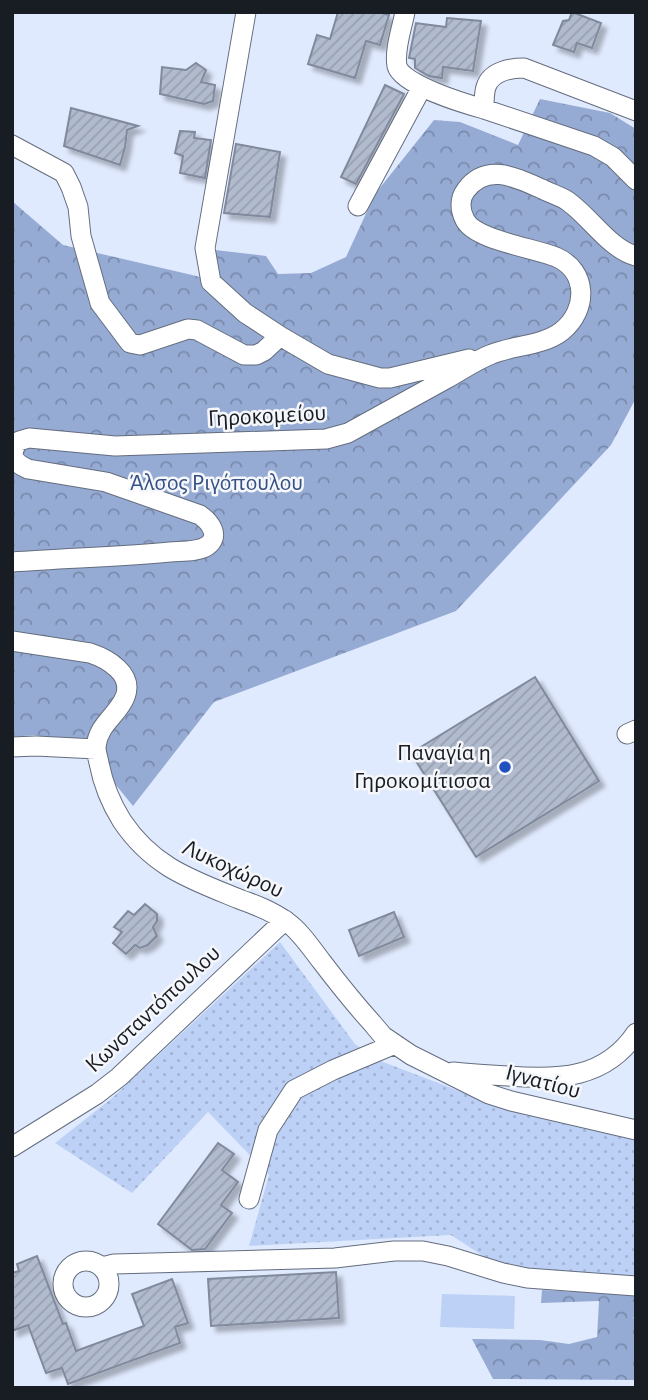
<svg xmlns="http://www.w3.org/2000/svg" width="648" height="1400" font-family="'Alegreya Sans',sans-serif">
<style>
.green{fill:#bdd1f6}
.forest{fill:url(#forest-crowns)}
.park{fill:url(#park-dots)}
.building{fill:url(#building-hatch);stroke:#818a9c;stroke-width:2;filter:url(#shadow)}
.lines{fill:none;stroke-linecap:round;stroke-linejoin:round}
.minor-casing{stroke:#646d7e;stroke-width:21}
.minor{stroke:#fff;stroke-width:19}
.poi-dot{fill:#2051bf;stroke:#f5f7fb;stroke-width:2.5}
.labels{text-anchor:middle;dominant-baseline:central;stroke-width:5;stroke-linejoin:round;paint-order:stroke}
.street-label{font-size:24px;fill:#181c23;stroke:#f5f7fb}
.park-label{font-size:24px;fill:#355084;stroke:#f5f7fb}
.poi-label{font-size:24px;fill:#181c23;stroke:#f5f7fb;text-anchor:end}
</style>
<defs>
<pattern id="forest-crowns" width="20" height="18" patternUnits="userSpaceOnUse" patternTransform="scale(1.75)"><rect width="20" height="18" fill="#96abd4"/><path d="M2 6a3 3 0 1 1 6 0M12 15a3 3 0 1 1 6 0" fill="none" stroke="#798aac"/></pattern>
<pattern id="park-dots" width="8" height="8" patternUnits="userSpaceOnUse" patternTransform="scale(1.75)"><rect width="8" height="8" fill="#bdd1f6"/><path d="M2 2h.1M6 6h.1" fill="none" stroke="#a2b3d3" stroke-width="1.8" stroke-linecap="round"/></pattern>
<pattern id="building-hatch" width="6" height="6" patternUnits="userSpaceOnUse" patternTransform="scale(1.75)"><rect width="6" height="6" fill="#b1bbce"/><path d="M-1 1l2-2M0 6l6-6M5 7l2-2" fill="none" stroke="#98a0b1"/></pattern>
<filter id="shadow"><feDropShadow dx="5.5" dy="5.5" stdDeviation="2" flood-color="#0004"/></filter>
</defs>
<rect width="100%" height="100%" fill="#e0eafe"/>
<path class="green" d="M442,1294L515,1296L514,1329L440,1327Z"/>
<path class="forest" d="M540,99L610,113L636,129V398L611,445L456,611L214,702L133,806L94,758L59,739L34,735L12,737V201L63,245L205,278L215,250L266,256L278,274L311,273L346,257L375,194L434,120L460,122L518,145Z
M542,1290L636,1295V1316L633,1318L636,1320V1380L493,1379L472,1339L540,1340L569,1344L597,1337L599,1301L541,1303Z"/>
<path class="park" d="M280,942L355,1044L378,1060L480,1099L525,1115L597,1131L636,1136V1276L524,1270L489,1260L451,1235L249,1246L269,1175L208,1112L132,1193L55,1143L111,1099Z"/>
<path class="building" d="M338,12H379L389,15L380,45L366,41L355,78L308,64L317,35L330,39Z
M572,12L601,23L592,48L577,43L574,52L553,45L563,21L569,20Z
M447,18L481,21L473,71L443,67L442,78L429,76L415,68V59L409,58L416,23L446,27Z
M196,63L206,70L201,82L215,85L213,101L204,104L160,94L162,67L186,70Z
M385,85L404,94L356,184L341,177Z
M71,108L138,126L127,130L125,147L120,165L64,146Z
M180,131L195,132L194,138L211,140L205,178L180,173L183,156L175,153Z
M236,144L280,152L270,217L224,213Z
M535,677L599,781L476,857L411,753Z
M145,904L157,914V921L153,927L157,936L148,945L140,948L135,945L126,954L113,943L122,932L114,927L128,911L134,915Z
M394,912L404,937L359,956L349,930Z
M218,1143L234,1154L222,1170L238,1182L221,1205L232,1213L205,1249L192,1250L158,1224Z
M37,1256L63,1324L66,1323L76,1351L144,1326L132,1294L172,1279L188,1323L175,1327L180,1343L68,1384L62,1368L46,1373L28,1325L12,1331V1273L19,1271L17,1264Z
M336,1272L339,1318L211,1326L208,1279Z"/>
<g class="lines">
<defs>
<path id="minor" d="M246,12L205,248L211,282L245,313L280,336L328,364L380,378H390L469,359
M405,12C402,28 394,50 397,66C402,85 466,104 484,109
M636,111L524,68C511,68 491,71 486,87C484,93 484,102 484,109L594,146L613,157L636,180
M12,145L64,173L71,187L78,207L81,236L100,303L130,343L140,345L188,329L197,330L244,355H256L264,351L280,336
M358,206L422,87
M12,562C65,558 117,557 170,552C181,551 198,552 207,546C221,536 210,522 200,515L106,482L28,469C14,463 8,455 19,441L29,438L115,446L326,439L348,433C381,415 413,397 446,379C461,371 476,360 492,354C514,345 543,346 562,331C588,310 588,271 556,257C534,248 475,240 465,220C460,210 459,199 466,190C487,162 517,178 542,189C550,193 559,196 566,200C589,215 609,249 636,256
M12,641L90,653C108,659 134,674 125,697C118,715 98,724 96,747C96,752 98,758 99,763C103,784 110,802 122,821C153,867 190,879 239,899C256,905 272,911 287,922C301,932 311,948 322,962C338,983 354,1003 372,1023L383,1036L411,1055L489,1094L511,1101L636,1130
M627,734L636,730
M12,747L36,746L96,749
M453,1072C471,1074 489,1075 508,1076C558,1080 605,1079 636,1033
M12,1147L97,1094L119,1077L285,920
M249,1199L268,1130L294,1090L333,1070L395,1044
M63 1284a23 23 0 1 1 46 0a23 23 0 1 1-46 0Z
M102,1267L114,1264L335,1258L394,1251H423L448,1256L503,1273L527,1278L636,1286"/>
</defs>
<use href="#minor" class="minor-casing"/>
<use href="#minor" class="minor"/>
</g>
<circle class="poi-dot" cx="505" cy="767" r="7"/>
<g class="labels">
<g class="street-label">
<text transform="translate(267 416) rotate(-3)">Γηροκομείου</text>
<text transform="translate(233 869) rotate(25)">Λυκοχώρου</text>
<text transform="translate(153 1009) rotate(-43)">Κωνσταντόπουλου</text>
<text transform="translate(543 1082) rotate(15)">Ιγνατίου</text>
</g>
<g class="park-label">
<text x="216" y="483">Άλσος Ριγόπουλου</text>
</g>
<g class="poi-label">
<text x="491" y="753">Παναγία η<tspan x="491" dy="28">Γηροκομίτισσα</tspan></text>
</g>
</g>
<rect width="648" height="1400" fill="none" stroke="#181c23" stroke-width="28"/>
</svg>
